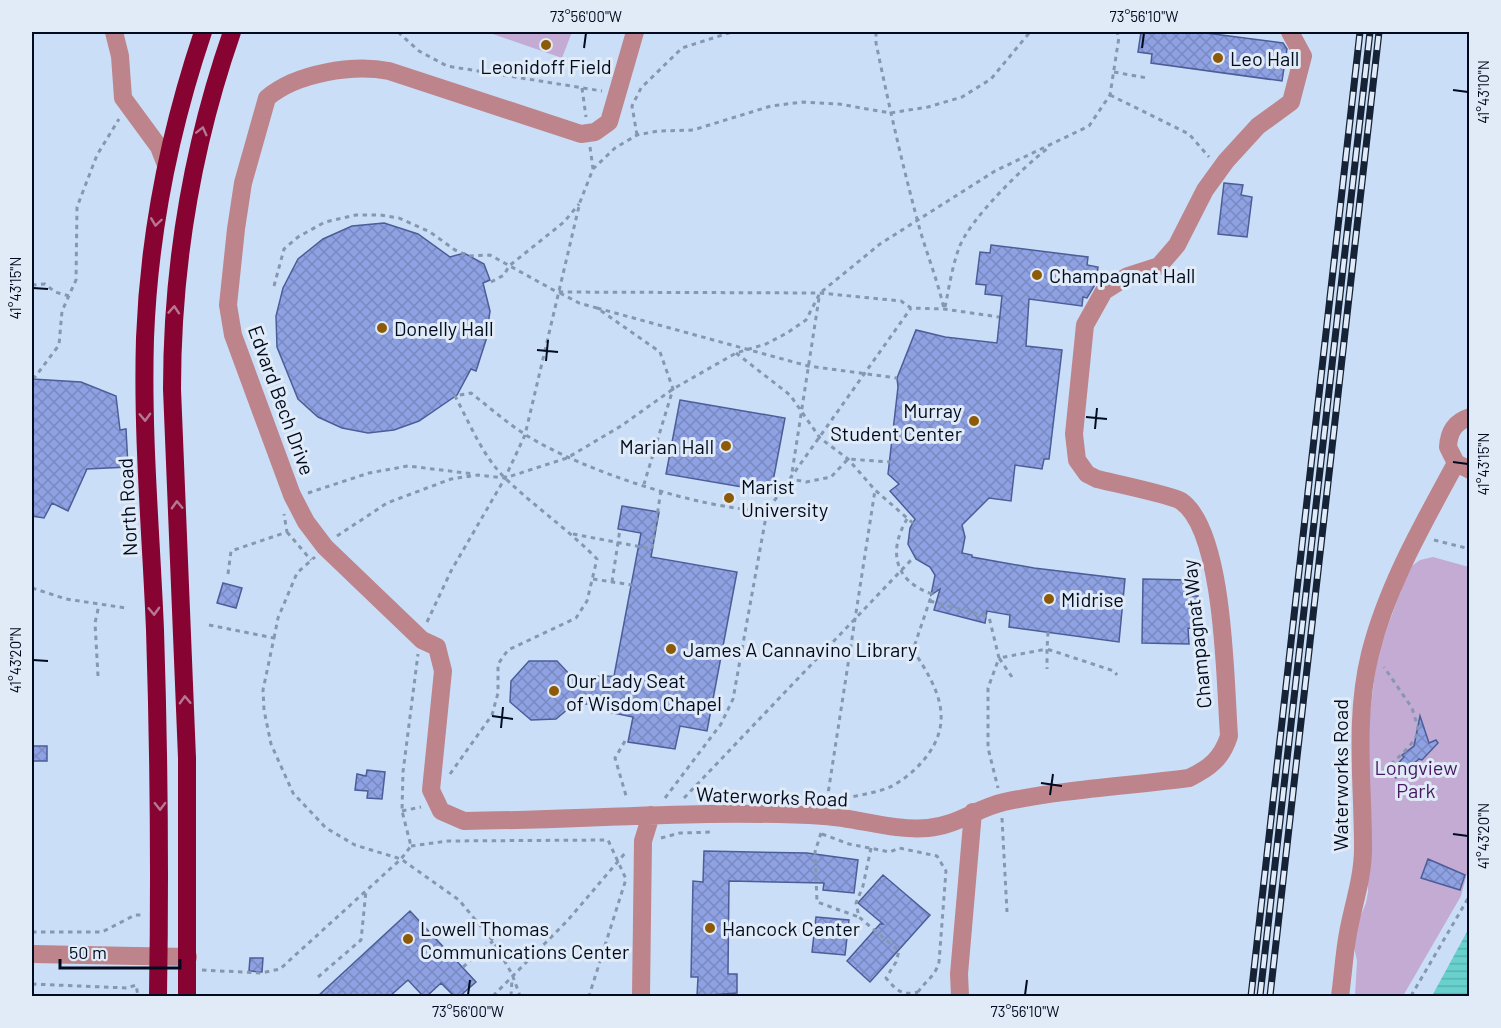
<svg xmlns="http://www.w3.org/2000/svg" width="1501" height="1028" font-family="Barlow,sans-serif">
<style>
.park{fill:#c3abd4}
.water{fill:url(#water-rules)}
.building{fill:url(#building-cross-hatch);stroke:#4c5d99;stroke-width:1.5}
.lines{fill:none;stroke-linecap:round;stroke-linejoin:round}
.path{stroke:#8698af;stroke-width:3;stroke-dasharray:4.5 4.5;stroke-linecap:butt}
.minor{stroke:#bd848b;stroke-width:18}
.highway{stroke:#870432;stroke-width:18}
.rail-casing{stroke:#162236;stroke-width:7}
.rail{stroke:#e0ebf7;stroke-width:4.5;stroke-dasharray:14;stroke-linecap:butt}
.oneway{stroke:#b47894}
.ticks{fill:none;stroke:#000b1f;stroke-width:2}
.poi-dot{fill:#8d5a07;stroke:#e0ebf7;stroke-width:2}
.labels{text-anchor:middle;dominant-baseline:central;stroke-width:6;stroke-linejoin:round;paint-order:stroke}
.poi-label{font-size:20px;fill:#000b1f;stroke:#e0ebf7;text-anchor:start}
.street-label{font-size:20px;fill:#000b1f;stroke:#e0ebf7}
.park-label{font-size:20px;fill:#471761;stroke:#e0ebf7}
.neatline{fill:none;stroke:#000b1f;stroke-width:2}
.ticks-label{font-size:15px;text-anchor:middle;fill:#000b1f}
</style>
<defs>
<pattern id="water-rules" width="6" height="5" patternUnits="userSpaceOnUse" patternTransform="scale(1.5)"><rect width="6" height="5" fill="#69d1cc"/><path d="M0 2.5h6" fill="none" stroke="#59b2af"/></pattern>
<pattern id="building-cross-hatch" width="8" height="8" patternUnits="userSpaceOnUse" patternTransform="scale(1.5)"><rect width="8" height="8" fill="#8ea1e2"/><path d="M0 0l8 8M0 8l8-8" fill="none" stroke="#7989c1"/></pattern>
</defs>
<rect width="100%" height="100%" fill="#cadff7"/>
<path class="park" d="M487,32H572L562,58Z
M1433,557L1469,567V866L1461,896L1403,996H1355L1357,961L1352,937L1366,903L1368,892L1363,772L1377,656L1409,568L1420,560Z"/>
<path class="water" d="M1469,928V996H1432Z"/>
<path class="building" d="M1141,32H1198L1283,43L1287,49L1282,81L1151,63L1152,54L1138,52Z
M1224,183L1243,185L1241,195L1252,197L1247,237L1218,234Z
M384,223L418,234L450,257L464,253L484,264L490,280L483,283L490,311L486,340L476,371L471,369L457,395L419,421L394,430L368,433L342,428L318,417L298,399L277,347L276,316L283,288L298,259L323,239L352,226Z
M991,245L1088,257L1087,265L1098,267L1096,283L1087,298L1083,297L1082,306L1029,299L1026,346L1062,350L1049,459H1044L1042,469L1015,465L1011,501L989,498L962,525L965,537L962,553L972,555V557L1034,568L1125,579L1119,642L1009,627L1010,615L987,611L985,623L934,610L940,589L931,595L935,575L930,567L916,559L908,544L910,528L915,519L890,491L899,484L888,474L898,387L897,378L916,330L945,337L997,343L1002,296L985,294L986,285L976,284L980,252L990,253Z
M32,379L81,382L116,396L120,430L126,429L128,467L87,469L68,511L52,503L44,518L32,516Z
M680,400L785,418L771,492L666,474Z
M622,506L659,512L651,557L737,572L707,731L680,726L675,749L628,742L633,717L608,712L609,704H574L556,719L531,720L510,702L511,681L529,661H557L572,677L614,676L641,533L618,529Z
M1143,579L1188,580L1189,596H1198L1197,629L1188,628L1189,644L1142,643Z
M223,583L242,588L236,608L217,603Z
M1420,716L1429,743L1436,740L1438,743L1422,760L1419,759L1396,778L1390,772L1404,757L1402,755L1414,746Z
M32,746H47V761H32Z
M367,770L385,772L382,799L367,798L368,791L355,790L357,774L366,776Z
M704,851L807,853L858,860L854,893L823,890L824,883L729,881L728,974H737V993L697,996L698,977H691L693,881L703,882Z
M1428,859L1465,875L1460,890L1421,878Z
M883,875L930,915L870,982L847,961L880,924H883L858,903Z
M410,911L476,982L460,996H454L441,983L427,996H423L408,980L390,996H318Z
M816,917L849,920L845,955L812,952Z
M250,958H263L262,972L249,971Z"/>
<g class="lines">
<path class="path" d="M398,32L419,51L447,66L602,91
M876,32V43C889,106 903,168 920,230C928,257 938,282 944,309
M1114,72L1147,78
M582,88L586,117
M1110,95L1189,134L1209,157
M637,135L632,106L641,88L682,48L732,32
M590,147L593,169
M491,282L504,275L509,266L564,222L579,204
M32,285L45,284L55,292L69,296
M274,286L284,249L298,237L325,222L356,215H380L399,218L430,232L455,250L469,256L490,255L557,292L820,293L901,301L911,308L944,309L999,317
M560,293L579,303L597,308L660,352L673,389L644,484
M819,298L791,479L806,482L831,477L848,459L890,462
M945,307C949,288 952,267 959,248C969,220 1023,167 1047,149
M597,308L808,366L897,378
M736,353L790,395L820,438L848,459L875,490L914,524
M32,376L35,377L59,345L62,311L76,280L77,207L97,155L119,119
M308,493L369,473L408,466L474,474
M287,532L311,560
M573,534L652,549L661,490
M337,536L387,503L451,479L478,475L505,478L567,458L621,426L673,389L736,353L766,344L787,333L806,320L820,293L880,244L995,171L1089,126L1110,95L1119,37L1117,32
M1434,540L1470,549
M228,574L231,551L287,532L284,514
M593,579L632,585
M612,582L620,529
M32,588L66,599L126,608
M930,601L989,617L999,658L988,688V748L998,788
M427,622L451,571L505,478L525,435L580,202L593,169L615,148L637,135L658,131L693,130L771,106L803,102L839,104L890,113L928,107L962,97L991,79L1030,32
M209,625L274,638L263,690L264,710L271,744L293,793L326,828L355,845L401,859L459,900L493,941L512,974L520,996
M1048,632L1047,649L1114,671L1117,675
M274,638L278,618L297,573L315,557
M98,676L95,623L99,605
M1012,677L999,658L1047,649V669
M625,741L615,758L627,799
M450,774L492,715L498,693V664L508,650L576,618L587,601L597,559C569,530 535,507 506,479C483,457 470,424 455,396L471,393C489,407 507,423 526,435C583,471 700,509 767,511
M1378,777C1393,760 1409,752 1419,731L1412,708L1384,667
M665,798L721,724L733,699L767,511L911,308
M684,798L914,557
M827,800L875,490
M836,800C853,796 873,794 890,787C901,782 914,771 922,762C957,722 938,688 913,650L932,594C894,581 888,551 907,519
M402,811L421,807
M1002,818L1007,912
M821,833L815,852L817,902L859,917
M822,834L849,844L890,852L899,848L937,856L946,871L939,962C935,977 926,980 918,992L919,996
M661,838L680,833L714,832
M411,846L448,841L608,840L626,879L589,996
M871,848L863,886L856,903L859,917L899,951L896,962L886,978C896,990 902,996 918,992
M32,932H102L135,915H144
M463,967L493,941
M202,970L261,973L280,969L401,859L411,846L402,811L403,772L418,654
M318,977L361,940L366,891
M32,984L127,988L136,985L138,996
M493,996L568,920L626,852
M511,996L512,979
M1411,996L1470,895"/>
<path class="minor" d="M114,32L120,56L123,98L159,147L166,165
M635,32L609,122L595,132L581,134L389,71C353,64 296,73 267,98L243,183L236,229L228,305L233,335L292,495L306,522L325,547L422,640L437,647L443,671L431,790L441,811L464,821C583,820 705,809 824,816C858,818 893,831 928,828C956,826 977,808 1004,802C1065,789 1128,786 1189,778C1210,768 1222,758 1229,736C1225,684 1225,531 1181,501C1171,495 1113,483 1097,479L1087,474L1077,460L1074,434L1085,325L1104,291L1128,276L1159,266L1177,245L1205,190L1226,161L1258,126L1291,102L1303,56L1290,32
M1470,417C1455,422 1449,431 1448,447L1456,463L1470,470
M32,954L188,957
M641,996L643,841L651,815
M960,996L959,974L973,812
M1340,996C1343,976 1344,954 1348,933C1353,905 1363,878 1363,848C1363,782 1354,719 1370,654C1387,586 1423,524 1456,463"/>
<path class="highway" d="M158,996C160,874 159,753 155,630C151,533 142,435 145,338C149,233 170,130 203,32
M187,996V758L172,389C172,267 192,147 232,32"/>
<defs>
<path id="rail" d="M1251,996L1360,32
M1260,996L1370,32
M1270,996L1379,32"/>
</defs>
<use href="#rail" class="rail-casing"/>
<use href="#rail" class="rail"/>
</g>
<defs><path id="oneway-chevron" d="M-2-3.5L2.5 0L-2 3.5" fill="none" stroke-width="1.6" stroke-linecap="round" stroke-linejoin="round" transform="scale(1.5)"/></defs>
<g class="oneway">
<use href="#oneway-chevron" transform="translate(202 131) rotate(-76)"/>
<use href="#oneway-chevron" transform="translate(156 222) rotate(98)"/>
<use href="#oneway-chevron" transform="translate(174 310) rotate(-86)"/>
<use href="#oneway-chevron" transform="translate(145 417) rotate(88)"/>
<use href="#oneway-chevron" transform="translate(177 505) rotate(-92)"/>
<use href="#oneway-chevron" transform="translate(154 611) rotate(88)"/>
<use href="#oneway-chevron" transform="translate(185 700) rotate(-92)"/>
<use href="#oneway-chevron" transform="translate(160 806) rotate(89)"/>
</g>
<path class="ticks" d="M584,48L586,33M1142,48L1144,33M1453,90L1468,92M33,288L48,289M537,350L558,352M546,361L548,340M1086,417L1107,419M1095,429L1097,408M1453,462L1468,464M33,660L48,661M492,716L513,719M501,728L503,707M1041,783L1062,786M1050,795L1053,774M1453,834L1468,836M468,995L470,980M1025,995L1027,980"/>
<g class="poi-dot">
<circle cx="546" cy="45" r="6"/>
<circle cx="1218" cy="58" r="6"/>
<circle cx="1037" cy="275" r="6"/>
<circle cx="382" cy="328" r="6"/>
<circle cx="974" cy="421" r="6"/>
<circle cx="726" cy="446" r="6"/>
<circle cx="729" cy="498" r="6"/>
<circle cx="1049" cy="599" r="6"/>
<circle cx="671" cy="649" r="6"/>
<circle cx="554" cy="691" r="6"/>
<circle cx="710" cy="928" r="6"/>
<circle cx="408" cy="939" r="6"/>
</g>
<g class="labels">
<g class="poi-label">
<text x="1230" y="58">Leo Hall</text>
<text x="546" y="66" text-anchor="middle">Leonidoff Field</text>
<text x="1049" y="275">Champagnat Hall</text>
<text x="394" y="328">Donelly Hall</text>
<text x="962" y="410" text-anchor="end">Murray<tspan x="962" dy="23">Student Center</tspan></text>
<text x="714" y="446" text-anchor="end">Marian Hall</text>
<text x="741" y="486">Marist<tspan x="741" dy="23">University</tspan></text>
<text x="1061" y="599">Midrise</text>
<text x="683" y="649">James A Cannavino Library</text>
<text x="566" y="680">Our Lady Seat<tspan x="566" dy="23">of Wisdom Chapel</tspan></text>
<text x="420" y="928">Lowell Thomas<tspan x="420" dy="23">Communications Center</tspan></text>
<text x="722" y="928">Hancock Center</text>
</g>
<g class="street-label">
<text transform="translate(282 400) rotate(70)">Edvard Bech Drive</text>
<text transform="translate(127 507) rotate(-93)">North Road</text>
<text transform="translate(1196 634) rotate(-96)">Champagnat Way</text>
<text transform="translate(1340 775) rotate(-90)">Waterworks Road</text>
<text transform="translate(772 796) rotate(2)">Waterworks Road</text>
</g>
<g class="park-label">
<text x="1416" y="767">Longview<tspan x="1416" dy="23">Park</tspan></text>
</g>
</g>
<rect width="1501" height="1028" fill="none" stroke="#e0ebf7" stroke-width="66"/>
<path d="M60 959v9h120v-9" fill="none" stroke="#000b1f" stroke-width="3"/>
<text x="69" y="959" font-size="18" fill="#000b1f" stroke="#e0ebf7" stroke-width="4.5" paint-order="stroke">50 m</text>
<rect x="33" y="33" width="1435" height="962" class="neatline"/>
<g class="ticks-label">
<text x="586" y="22">73°56'00"W</text>
<text x="1144" y="22">73°56'10"W</text>
<text transform="translate(1484 92) rotate(-90)" y="5">41°43'10"N</text>
<text transform="translate(16 288) rotate(-90)" y="5">41°43'15"N</text>
<text transform="translate(1484 464) rotate(-90)" y="5">41°43'15"N</text>
<text transform="translate(16 660) rotate(-90)" y="5">41°43'20"N</text>
<text transform="translate(1484 836) rotate(-90)" y="5">41°43'20"N</text>
<text x="468" y="1017">73°56'00"W</text>
<text x="1025" y="1017">73°56'10"W</text>
</g>
</svg>
